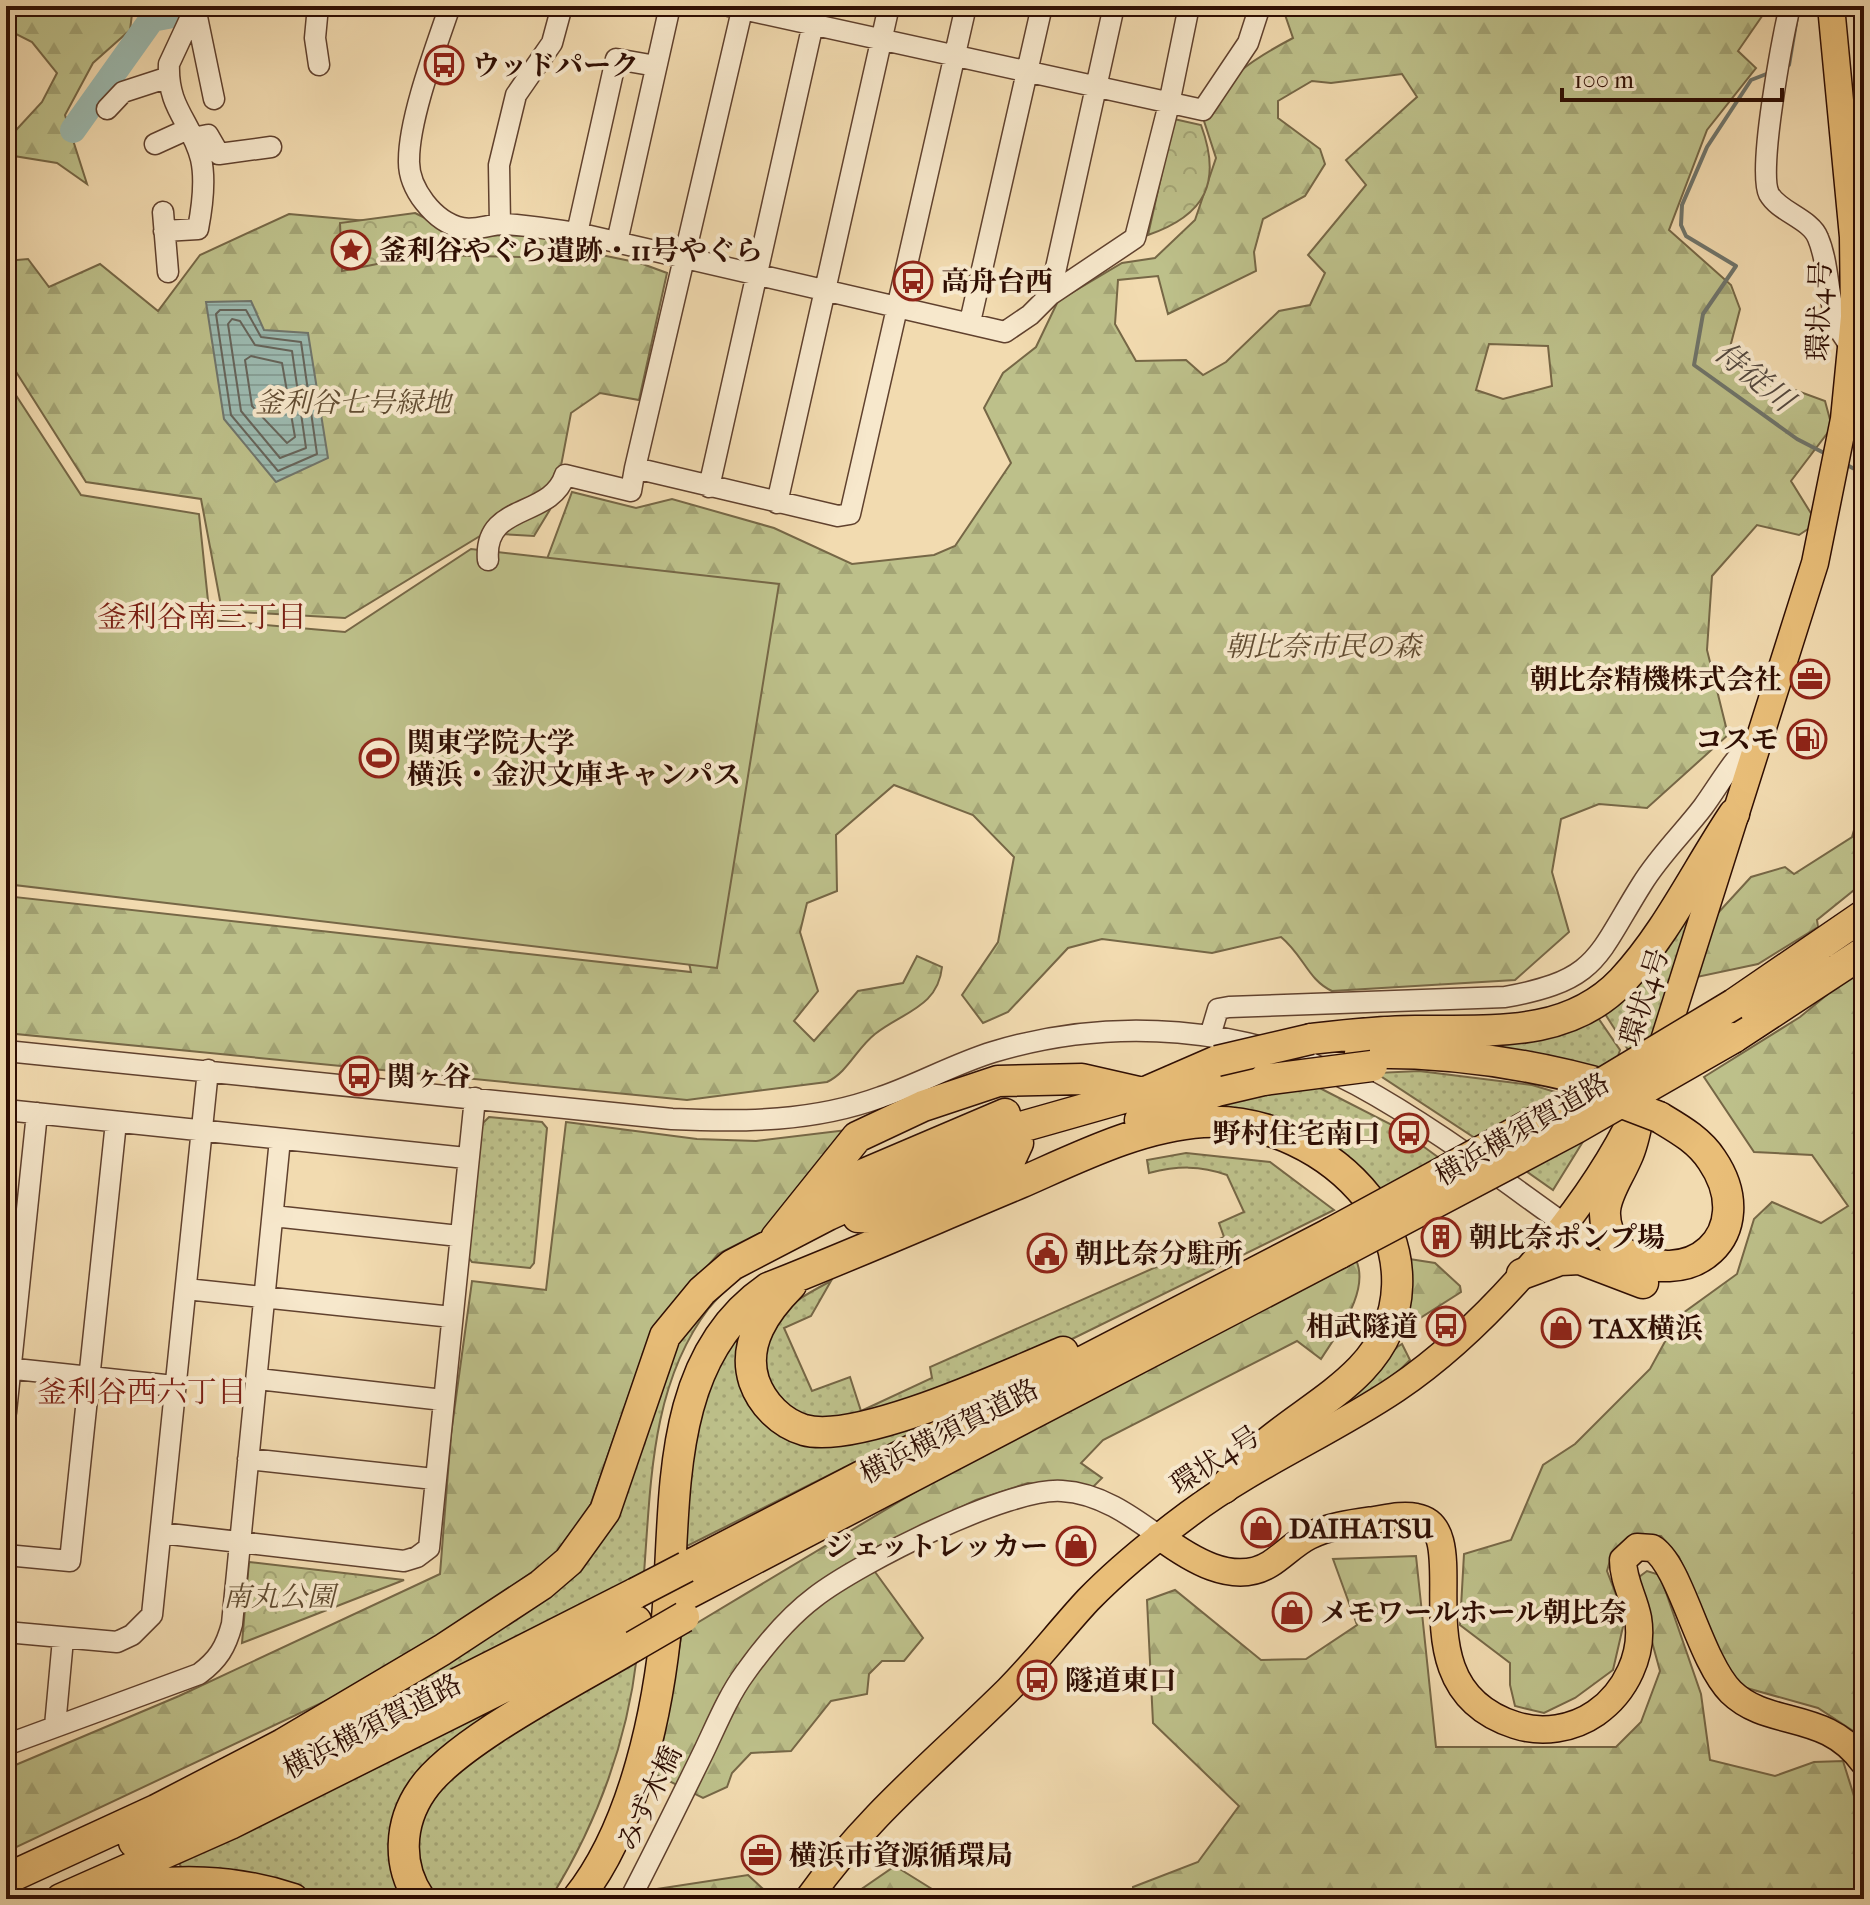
<svg xmlns="http://www.w3.org/2000/svg" width="1870" height="1905" font-family="'IM FELL French Canon','Noto Serif JP',serif">
<style>
.grass{fill:url(#grass-dots);stroke:#766746;stroke-width:2}
.forest{fill:url(#forest-firs);stroke:#766746;stroke-width:2;fill-rule:evenodd}
.park{fill:url(#park-crowns);stroke:#766746;stroke-width:2}
.pitch{fill:#bdc08a;stroke:#766746;stroke-width:2}
.water{fill:url(#water-rules);stroke:#70756b;stroke-width:2}
.lines{fill:none;stroke-linecap:round;stroke-linejoin:round}
.shore{stroke:#66645a;stroke-width:2}
.stream{stroke:#70756b;stroke-width:4}
.river{stroke:#9cbab0;stroke-width:26}
.minor-casing{stroke:#60412e;stroke-width:23}
.major-casing{stroke:#2f0e03;stroke-width:29}
.highway-casing{stroke:#2f0e03;stroke-width:33}
.minor{stroke:#f7e8cc;stroke-width:20}
.major{stroke:#e9be78;stroke-width:26}
.highway{stroke:#e9be78;stroke-width:30}
.highway-bridge-casing{stroke:#2f0e03;stroke-width:33;stroke-linecap:butt}
.highway-bridge{stroke:#e9be78;stroke-width:30}
.labels{text-anchor:middle;dominant-baseline:central;stroke-width:8;stroke-linejoin:round;paint-order:stroke}
.poi-label{font-size:28px;font-weight:bold;fill:#2f0e03;stroke:#f7e8cc;text-anchor:start}
.street-label{font-size:28px;fill:#2f0e03;stroke:#f7e8cc}
.park-label{font-size:28px;font-style:italic;fill:#614c32;stroke:#f7e8cc}
.water-label{font-size:30px;font-style:italic;fill:#554a40;stroke:#f7e8cc}
.neighbourhood-label{font-size:30px;fill:#7a1f14;stroke:#f7e8cc}
</style>
<defs>
<pattern id="grass-dots" width="8" height="8" patternUnits="userSpaceOnUse" patternTransform="scale(2)"><rect width="8" height="8" fill="#bdc08a"/><path d="M2 2h.1M6 6h.1" fill="none" stroke="#a3a475" stroke-width="1.8" stroke-linecap="round"/></pattern>
<pattern id="forest-firs" width="22" height="20" patternUnits="userSpaceOnUse" patternTransform="scale(2)"><rect width="22" height="20" fill="#bdc08a"/><path d="M5 1l3.5 6h-7zM16 11l3.5 6h-7z" fill="#a3a475"/></pattern>
<pattern id="park-crowns" width="20" height="18" patternUnits="userSpaceOnUse" patternTransform="scale(2)"><rect width="20" height="18" fill="#bdc08a"/><path d="M2 6a3 3 0 1 1 6 0M12 15a3 3 0 1 1 6 0" fill="none" stroke="#a3a475"/></pattern>
<pattern id="water-rules" width="6" height="5" patternUnits="userSpaceOnUse" patternTransform="scale(2)"><rect width="6" height="5" fill="#9cbab0"/><path d="M0 2.5h6" fill="none" stroke="#879f96"/></pattern>
</defs>
<rect width="100%" height="100%" fill="#f2dbb0"/>
<filter id="stains"><feTurbulence type="fractalNoise" baseFrequency=".0025" numOctaves="4"/><feColorMatrix values="0 0 0 0 .2 0 0 0 0 .09 0 0 0 0 .02 0 0 0 .5 -.17"/></filter>
<radialGradient id="worn" r=".72"><stop offset=".6" stop-color="#630" stop-opacity="0"/><stop offset="1" stop-color="#630" stop-opacity=".3"/></radialGradient>
<path class="grass" d="M1709,863L1653,1040L1630,1053L1600,1006Z
M1594,1012L1620,1050L1617,1059L1594,1074L1341,1041Z
M1419,1071L1532,1085L1562,1094L1478,1140L1376,1073Z
M1306,1081L1398,1128L1442,1160L1374,1192L1210,1115L1216,1100Z
M489,1117L542,1122L547,1128L534,1263L530,1268L472,1262L466,1254L479,1127Z
M1584,1140L1553,1190L1526,1171Z
M1186,1153L1270,1162L1334,1210L1070,1340L846,1423C836,1423 824,1425 815,1423C778,1417 746,1364 767,1330C782,1307 808,1293 831,1281L811,1316L784,1328L812,1391L850,1377L861,1411L932,1378L930,1367L1224,1237L1219,1223L1244,1212L1227,1175C1200,1165 1177,1166 1149,1173L1147,1160Z
M770,1256C749,1271 726,1287 709,1308C651,1384 651,1482 644,1573L297,1750L558,1584L667,1354L699,1305Z
M757,1305L740,1354L787,1434L945,1417L675,1552L702,1381Z
M1388,1343L1394,1349L1402,1344L1410,1360L1379,1390L1316,1419Z
M619,1639L426,1769L408,1899H308L282,1887L186,1876L179,1863Z
M637,1656C627,1741 597,1823 552,1896L547,1899H425L413,1822L459,1766Z"/>
<path class="forest" d="M6,6H133L130,30L93,63L65,115L87,184L57,163L14,156L6,148V141L42,102L57,73L32,42L6,29Z
M1282,6H1769L1738,51L1756,68L1707,130L1669,230L1731,285L1740,309L1728,355L1759,377L1825,401L1832,427L1791,481L1817,523L1799,535L1757,525L1712,576L1707,650L1728,735L1647,808L1599,804L1561,819L1552,872L1569,932L1515,980L1332,991C1308,980 1304,956 1281,937L1212,953L1102,939L1068,948L1008,1012L983,1023L962,995L998,942L1014,857L973,815L894,785L836,835L837,891L807,903L800,932L818,991L794,1021L814,1041L858,991L903,983L917,956L942,967C938,1007 903,1012 875,1034C856,1049 848,1072 827,1082L687,1100L6,1033V896L691,972L686,949L544,567L572,492L636,508L672,499L774,528L852,564L934,555L955,546L1011,463L984,408L1003,373L1036,347L1058,301L1122,263L1155,258L1195,220L1216,158L1204,121C1223,77 1253,59 1293,38ZM1402,74L1417,97L1346,160L1366,185L1308,255L1325,273L1310,305L1279,311L1226,362L1203,375L1186,360L1136,361L1115,324L1118,280L1158,276L1168,314L1256,271L1254,252L1263,219L1305,196L1325,164L1320,149L1278,118V101L1312,81L1331,83ZM1489,344L1548,346L1552,386L1503,399L1476,390Z
M289,214L490,232L640,263L667,273L639,400L600,393L571,413L554,503L534,536L485,533L345,618L222,611L201,499L86,482L6,356V261L28,259L49,287L100,264L158,311L200,255Z
M1864,795V882L1817,920L1818,927L1758,964L1697,977L1717,914L1751,877L1785,867L1794,874L1852,837Z
M1864,970V1738L1818,1708L1743,1687L1720,1660L1679,1557L1661,1536L1632,1535L1611,1557L1607,1571L1625,1618L1613,1670L1575,1698L1544,1713L1515,1706L1510,1685V1663L1460,1625L1464,1554L1511,1540L1543,1465L1575,1444L1650,1369L1679,1316L1737,1274L1754,1219L1772,1202L1821,1223L1848,1206L1812,1155L1754,1152L1704,1077L1800,1017L1845,980Z
M566,1122L697,1139L756,1141L847,1130L764,1231L718,1254L651,1332L589,1509L551,1559L389,1671L6,1852V1769L179,1696L440,1574L451,1434L472,1281L546,1290Z
M1354,1256C1373,1288 1338,1332 1321,1359L1297,1341L1103,1440L1081,1463L1102,1478L1090,1490L1028,1483L976,1500L862,1554L923,1638L904,1661H882L869,1674L867,1694L831,1701L791,1751L751,1753L732,1773L727,1787L703,1798L657,1775L682,1632L1015,1432Z
M1403,1258L1435,1263L1460,1286L1461,1292L1395,1334Z
M1416,1556L1436,1747H1616L1641,1722L1660,1671L1635,1580L1647,1571L1660,1575L1701,1694L1710,1760L1775,1776L1814,1762L1843,1761L1864,1828V1899H1134L1133,1887L1198,1862L1239,1806L1153,1723L1147,1600L1175,1590L1261,1660L1306,1659L1357,1625L1333,1559Z
M895,1866L948,1899H847Z
M748,1875L774,1899H628L644,1891Z
M6,1892L222,1899H6Z"/>
<path class="park" d="M1174,119L1201,125C1222,182 1206,215 1148,235Z
M415,213L459,235L552,236L579,243L568,258L422,255L342,271L340,223Z
M249,1562L404,1580L242,1643Z"/>
<path class="pitch" d="M6,380L81,495L199,514L210,620L345,632L471,549L779,584L717,968L6,884Z"/>
<path class="water" d="M251,301L264,330L308,333L328,458L276,482L224,419L206,302Z"/>
<g class="lines">
<path class="shore" d="M220,310H246L261,337L301,342L317,454L278,471L231,415L216,314Z
M232,319L240,321L255,345L292,351L306,448L280,458L241,411L228,324Z
M251,356L282,363L295,437L287,443L252,406L245,360Z"/>
<path class="stream" d="M1784,67L1789,65L1797,17
M1769,73L1751,80L1707,147L1682,205L1681,225L1686,236L1736,266L1703,314L1694,365L1797,439L1826,454
M1845,464L1864,474"/>
<path class="river" d="M73,130L152,19L183,13L187,6"/>
<defs>
<path id="minor" d="M318,6L315,38L319,65
M450,6C436,47 409,118 409,160C408,188 434,222 462,228C477,231 489,224 504,224C528,225 553,230 577,233L1005,332L1030,315L1050,295L1135,238L1169,104L1189,6
M729,6L1203,110L1248,43L1260,6
M743,6L635,468L838,516L850,514L966,6
M1790,6C1783,36 1757,171 1769,194C1779,212 1811,219 1818,238C1833,273 1824,319 1852,347
M196,12L214,99
M107,109L123,92L169,77
M193,138L208,135L219,154L271,147
M155,144L188,129
M163,212L168,272
M500,224L499,165L516,95L552,43L562,6
M164,231L198,229C202,208 206,181 201,159C192,122 167,109 169,64L196,6
M577,233L616,59L656,66
M617,242L670,6
M1050,295L1114,6
M970,322L1042,6
M709,487L817,6
M777,503L889,6
M488,560C483,502 551,519 565,475L631,491L635,468
M1210,1036L1218,1009L1229,1007L1505,997C1599,980 1596,957 1642,884C1659,856 1684,832 1703,807C1722,781 1734,756 1760,736
M6,1051L672,1119C744,1122 813,1122 881,1097C919,1084 954,1064 993,1052C1112,1016 1247,1025 1357,1085C1429,1124 1497,1176 1563,1223
M6,1110L466,1158
M273,1216L459,1236
M186,1289L452,1317
M6,1368L174,1386
M258,1379L443,1400
M6,1412L37,1113
M248,1459L434,1479
M161,1533L404,1561L417,1557L429,1548L475,1098
M6,1555L70,1561L116,1122
M6,1632L117,1642L132,1635L152,1615L208,1070
M55,1726L63,1639
M6,1745L199,1674C218,1660 226,1647 232,1624L280,1139
M630,1899C655,1851 679,1802 703,1753C716,1726 728,1696 745,1673C765,1645 787,1618 815,1597C859,1563 1009,1487 1062,1491C1099,1493 1130,1515 1159,1536"/>
<path id="major" d="M1659,1056L1815,563L1844,419L1854,317L1853,237L1831,6
M1159,1536C1189,1558 1233,1587 1270,1564C1284,1555 1295,1543 1309,1536C1329,1526 1353,1523 1374,1520C1387,1518 1403,1514 1416,1517C1482,1529 1390,1685 1515,1725C1542,1734 1573,1729 1596,1713C1626,1692 1644,1654 1638,1618C1634,1597 1623,1581 1623,1560L1637,1547L1652,1548C1680,1563 1699,1660 1731,1692C1769,1729 1826,1709 1864,1763
M808,1899C867,1816 936,1761 1008,1690C1036,1662 1061,1629 1088,1600C1119,1568 1154,1540 1189,1514C1254,1465 1329,1434 1396,1389C1482,1331 1579,1220 1627,1128"/>
<path id="highway" d="M1734,1004L1864,915
M1733,1038L1864,952
M1311,1039C1346,1035 1380,1031 1415,1031C1487,1030 1567,1039 1622,981C1667,933 1697,869 1734,814
M1360,1053C1449,1051 1531,1063 1616,1088
M1641,1102C1637,1120 1635,1140 1627,1157C1611,1193 1592,1209 1617,1249C1690,1298 1761,1232 1712,1160C1699,1140 1679,1129 1659,1117
M1140,1120L1217,1091L1264,1080
M810,1197L1005,1114
M858,1217L883,1218L1011,1158L1018,1143
M776,1238L857,1137L923,1106L998,1081L1082,1079L1139,1092
M1522,1274L1560,1260L1580,1259L1643,1283
M791,1285C766,1310 742,1343 754,1381C762,1404 781,1423 804,1430C858,1445 1008,1375 1063,1352
M686,1567L1331,1233
M685,1595L1340,1253
M134,1842L197,1815L636,1593
M6,1879L156,1810L283,1744L442,1650L541,1585L569,1561L605,1511L665,1336L702,1291L732,1265L828,1215L1021,1127L1148,1091L1217,1061
M114,1891C173,1877 236,1880 293,1899
M61,1899L230,1824L636,1621
M420,1899C397,1866 399,1823 422,1790C454,1742 581,1678 634,1646
M577,1899C635,1827 659,1707 667,1618C677,1505 662,1361 768,1288C852,1255 936,1218 1020,1183C1077,1158 1140,1126 1203,1122C1265,1118 1330,1150 1368,1198C1408,1251 1408,1320 1361,1369C1333,1398 1297,1418 1266,1444C1251,1457 1238,1473 1224,1488"/>
</defs>
<use href="#minor" class="minor-casing"/>
<use href="#major" class="major-casing"/>
<use href="#highway" class="highway-casing"/>
<use href="#minor" class="minor"/>
<use href="#major" class="major"/>
<use href="#highway" class="highway"/>
<defs>
<path id="highway-bridge" d="M1217,1061L1311,1039
M1264,1080L1372,1066
M1612,1099L1659,1117
M1331,1233L1566,1105L1734,1004
M1340,1253L1576,1128L1733,1038
M636,1593L686,1567
M634,1646L684,1617"/>
</defs>
<use href="#highway-bridge" class="highway-bridge-casing"/>
<use href="#highway-bridge" class="highway-bridge"/>
</g>
<defs>
<symbol id="bus-ring" viewBox="-11 -11 22 22"><circle r="9.5" fill="#f7e8cc" stroke="#8f2418" stroke-width="1.5"/><path d="M-5-6H5V4H4V6H2V4H-2V6H-4V4H-5ZM-3.5-4V0h7V-4ZM-3.5 1.2v1.5H-2V1.2ZM2 1.2v1.5H3.5V1.2Z" fill="#8f2418"/></symbol>
<symbol id="sight-ring" viewBox="-11 -11 22 22"><circle r="9.5" fill="#f7e8cc" stroke="#8f2418" stroke-width="1.5"/><path d="M0-6L1.8-2.2L6-1.7L2.9 1.2L3.7 5.4L0 3.3L-3.7 5.4L-2.9 1.2L-6-1.7L-1.8-2.2Z" fill="#8f2418"/></symbol>
<symbol id="office-ring" viewBox="-11 -11 22 22"><circle r="9.5" fill="#f7e8cc" stroke="#8f2418" stroke-width="1.5"/><path d="M-6-3h4V-5.5h4V-3h4V5H-6ZM-1-4.5V-3h2v-1.5ZM-6 0V1H6V0Z" fill="#8f2418"/></symbol>
<symbol id="fuel-ring" viewBox="-11 -11 22 22"><circle r="9.5" fill="#f7e8cc" stroke="#8f2418" stroke-width="1.5"/><path d="M-5.5-6h7V0h2V4h1.3V-2.5L3-4.5l.8-.8L6-3V5H2.5V1h-1V6h-7ZM-4.2-4.7v3.2H.2V-4.7Z" fill="#8f2418"/></symbol>
<symbol id="stadium-ring" viewBox="-11 -11 22 22"><circle r="9.5" fill="#f7e8cc" stroke="#8f2418" stroke-width="1.5"/><path d="M0-5a6.5 5 0 1 0 0 10a6.5 5 0 1 0 0-10ZM-3.5-1.8h7v3.6h-7Z" fill="#8f2418"/></symbol>
<symbol id="building-ring" viewBox="-11 -11 22 22"><circle r="9.5" fill="#f7e8cc" stroke="#8f2418" stroke-width="1.5"/><path d="M-4-6H4V6H1V3H-1V6H-4ZM-2.5-4.3h1.7v1.8h-1.7ZM.8-4.3h1.7v1.8H.8ZM-2.5-1h1.7V.8h-1.7ZM.8-1h1.7V.8H.8Z" fill="#8f2418"/></symbol>
<symbol id="civic-ring" viewBox="-11 -11 22 22"><circle r="9.5" fill="#f7e8cc" stroke="#8f2418" stroke-width="1.5"/><path d="M-.6-6.5H3V-4.5H.6V-3L4-1V1h2V6H-6V1h2V-1L-.6-3ZM-1.2 2.5V6h2.4V2.5Z" fill="#8f2418"/></symbol>
<symbol id="shop-ring" viewBox="-11 -11 22 22"><circle r="9.5" fill="#f7e8cc" stroke="#8f2418" stroke-width="1.5"/><path d="M-5-2.5h2.3a2.7 3.5 0 0 1 5.4 0H5L5.5 6h-11ZM-1.5-2.5h3a1.5 2.3 0 0 0-3 0Z" fill="#8f2418"/></symbol>
</defs>
<g fill-rule="evenodd">
<use href="#bus-ring" x="422" y="43" width="44" height="44"/>
<use href="#sight-ring" x="329" y="228" width="44" height="44"/>
<use href="#bus-ring" x="891" y="259" width="44" height="44"/>
<use href="#office-ring" x="1788" y="657" width="44" height="44"/>
<use href="#fuel-ring" x="1785" y="717" width="44" height="44"/>
<use href="#stadium-ring" x="357" y="736" width="44" height="44"/>
<use href="#bus-ring" x="337" y="1054" width="44" height="44"/>
<use href="#bus-ring" x="1387" y="1111" width="44" height="44"/>
<use href="#building-ring" x="1419" y="1215" width="44" height="44"/>
<use href="#civic-ring" x="1025" y="1231" width="44" height="44"/>
<use href="#bus-ring" x="1424" y="1304" width="44" height="44"/>
<use href="#shop-ring" x="1539" y="1306" width="44" height="44"/>
<use href="#shop-ring" x="1239" y="1506" width="44" height="44"/>
<use href="#shop-ring" x="1054" y="1524" width="44" height="44"/>
<use href="#shop-ring" x="1270" y="1590" width="44" height="44"/>
<use href="#bus-ring" x="1015" y="1658" width="44" height="44"/>
<use href="#office-ring" x="739" y="1833" width="44" height="44"/>
</g>
<g class="labels">
<g class="poi-label">
<text x="472" y="65">ウッドパーク</text>
<text x="379" y="250">釜利谷やぐら遺跡・11号やぐら</text>
<text x="941" y="281">高舟台西</text>
<text x="1782" y="679" text-anchor="end">朝比奈精機株式会社</text>
<text x="1779" y="739" text-anchor="end">コスモ</text>
<text x="407" y="742">関東学院大学<tspan x="407" dy="32">横浜・金沢文庫キャンパス</tspan></text>
<text x="387" y="1076">関ヶ谷</text>
<text x="1381" y="1133" text-anchor="end">野村住宅南口</text>
<text x="1469" y="1237">朝比奈ポンプ場</text>
<text x="1075" y="1253">朝比奈分駐所</text>
<text x="1418" y="1326" text-anchor="end">相武隧道</text>
<text x="1589" y="1328">TAX横浜</text>
<text x="1289" y="1528">DAIHATSU</text>
<text x="1048" y="1546" text-anchor="end">ジェットレッカー</text>
<text x="1320" y="1612">メモワールホール朝比奈</text>
<text x="1065" y="1680">隧道東口</text>
<text x="789" y="1855">横浜市資源循環局</text>
</g>
<g class="street-label">
<text transform="translate(1819 311) rotate(-88)">環状4号</text>
<text transform="translate(1644 997) rotate(-72)">環状4号</text>
<text transform="translate(1522 1129) rotate(-30)">横浜横須賀道路</text>
<text transform="translate(949 1431) rotate(-27)">横浜横須賀道路</text>
<text transform="translate(1215 1460) rotate(-33)">環状4号</text>
<text transform="translate(372 1726) rotate(-27)">横浜横須賀道路</text>
<text transform="translate(649 1798) rotate(-64)">みず木橋</text>
</g>
<g class="park-label">
<text x="353" y="402">釜利谷七号緑地</text>
<text x="1323" y="646">朝比奈市民の森</text>
<text x="279" y="1596">南丸公園</text>
</g>
<g class="water-label">
<text transform="translate(1754 377) rotate(39)">侍従川</text>
</g>
<g class="neighbourhood-label">
<text x="202" y="617">釜利谷南三丁目</text>
<text x="142" y="1392">釜利谷西六丁目</text>
</g>
</g>
<rect width="1870" height="1905" fill="none" stroke="#f2dbb0" stroke-width="32"/>
<rect x="8" y="8" width="1854" height="1889" fill="none" stroke="#2f0e03" stroke-width="4"/>
<rect x="16" y="16" width="1838" height="1873" fill="none" stroke="#2f0e03" stroke-width="2"/>
<path d="M1562 88v12h220v-12" fill="none" stroke="#2f0e03" stroke-width="4"/>
<text x="1574" y="88" font-size="24" fill="#2f0e03" stroke="#f7e8cc" stroke-width="6" paint-order="stroke">100 m</text>
<rect width="100%" height="100%" filter="url(#stains)"/>
<rect width="100%" height="100%" fill="url(#worn)"/>
</svg>
